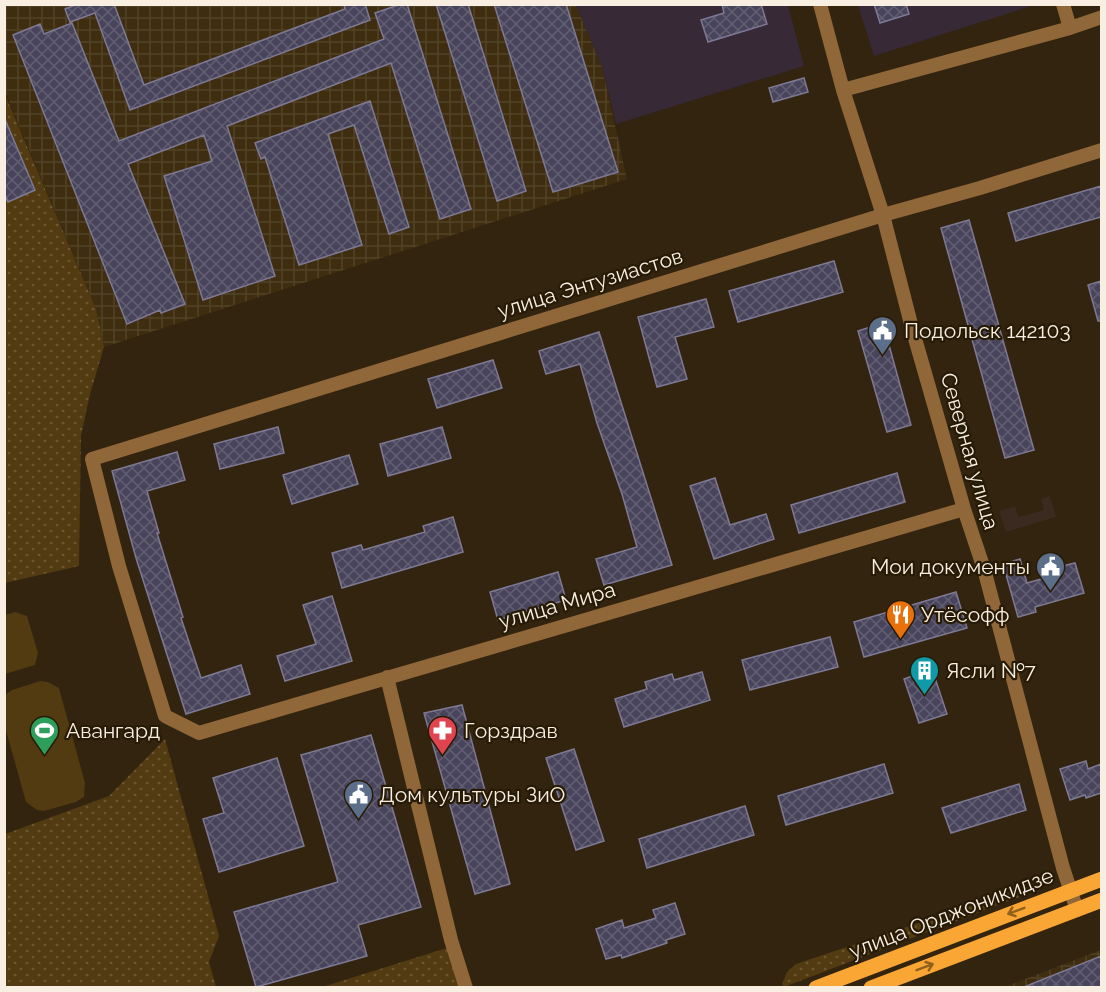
<svg xmlns="http://www.w3.org/2000/svg" width="1106" height="992" font-family="Raleway,sans-serif">
<style>
.commercial{fill:#3a2a20}
.industrial{fill:url(#industrial-grid)}
.education{fill:#372936}
.grass{fill:url(#grass-dots)}
.garden{fill:#523a11}
.building{fill:url(#building-cross-hatch);stroke:#7e7994;stroke-width:1.5}
.lines{fill:none;stroke-linecap:round;stroke-linejoin:round}
.minor{stroke:#906738;stroke-width:14}
.major{stroke:#faa634;stroke-width:15}
.oneway{stroke:#91601c}
.labels{text-anchor:middle;dominant-baseline:central;stroke-width:4.5;stroke-linejoin:round;paint-order:stroke}
.street-label{font-size:21px;fill:#f8efe2;stroke:#281b05}
.poi-label{font-size:21px;fill:#f8efe2;stroke:#281b05;text-anchor:start}
</style>
<defs>
<pattern id="industrial-grid" width="8" height="8" patternUnits="userSpaceOnUse" patternTransform="scale(1.5)"><rect width="8" height="8" fill="#3e2d0f"/><path d="M0 4h8M4 0v8" fill="none" stroke="#514226"/></pattern>
<pattern id="grass-dots" width="8" height="8" patternUnits="userSpaceOnUse" patternTransform="scale(1.5)"><rect width="8" height="8" fill="#523a11"/><path d="M2 2h.1M6 6h.1" fill="none" stroke="#6c5733" stroke-width="1.8" stroke-linecap="round"/></pattern>
<pattern id="building-cross-hatch" width="8" height="8" patternUnits="userSpaceOnUse" patternTransform="scale(1.5)"><rect width="8" height="8" fill="#48445c"/><path d="M0 0l8 8M0 8l8-8" fill="none" stroke="#635f73"/></pattern>
</defs>
<rect width="100%" height="100%" fill="#32240e"/>
<path class="commercial" d="M1050,496L1056,517L1006,532L999,511L1015,506L1019,517L1044,510L1041,499Z"/>
<path class="industrial" d="M4,5H576L602,67L627,179L104,347L96,309L5,92Z
M1101,950V987H1004Z"/>
<path class="education" d="M1030,4L1031,6L874,56L858,5Z
M576,5H788L804,66L616,124L602,67Z"/>
<path class="grass" d="M4,92L96,309L104,347L90,394L81,436L79,566L5,583Z
M165,739L219,936L209,962L216,987H5V834L109,796Z
M1035,884L1027,894L784,987L782,984L787,972L796,964Z
M450,947L463,988H319Z"/>
<path class="garden" d="M15,612L27,616L38,653L35,665L5,674V615Z
M40,681L48,682L59,688L85,783L84,797L76,802L44,811L37,810L26,802L5,727V695L12,690Z"/>
<path class="building" d="M78,4H114L144,85L345,9L344,4H365L370,20L130,110L95,13L70,22L65,9Z
M401,4H407L471,209L440,219L391,63L227,126L275,276L203,300L164,176L212,161L204,135L128,164L185,304L161,313L160,310L127,324L13,35L40,24L44,34L72,23L119,141L384,39L375,13Z
M436,4H468L526,191L497,201Z
M494,4H566L618,172L553,192Z
M722,4H761L767,24L708,42L701,20L724,13Z
M874,4H906L909,14L880,23Z
M804,78L808,92L773,102L769,88Z
M370,101L409,227L389,234L354,125L328,134L362,245L299,265L265,157L261,159L255,143Z
M4,117L35,190L8,202L4,193Z
M1101,186V217L1016,241L1008,213Z
M969,220L1034,450L1005,458L941,228Z
M834,261L843,292L738,322L729,291Z
M1101,281V321H1098L1088,285Z
M706,299L714,327L675,337L687,379L657,387L638,317Z
M883,323L911,425L887,432L858,331Z
M599,332L672,565L604,585L596,559L637,547L622,494L597,423L580,364L546,374L539,351Z
M493,360L502,388L437,408L428,379Z
M278,427L284,453L220,469L214,444Z
M442,427L451,458L388,476L380,444Z
M177,452L185,480L147,491L159,533H157L183,617L181,618L201,678L241,665L250,694L186,714L136,558L112,471Z
M349,455L358,484L292,504L283,475Z
M897,473L905,502L799,533L791,505Z
M715,478L730,525L766,514L774,539L714,559L690,486Z
M453,517L463,552L342,588L332,553L361,545L363,550L425,532L423,526Z
M1020,559L1027,583L1059,574L1058,567L1075,563L1084,593L1035,607L1036,612L1018,617L1003,564Z
M558,572L566,600L498,620L490,592Z
M956,592L967,628L864,657L854,622Z
M332,596L352,661L285,681L277,656L316,644L303,605Z
M830,637L838,667L750,690L742,660Z
M932,669L947,714L919,723L904,679Z
M702,672L710,700L624,727L615,699L647,689L645,682L672,674L674,680Z
M462,705L510,884L475,894L424,713Z
M371,735L421,907L358,925L367,956L256,987L234,912L338,882L301,755Z
M574,749L604,841L576,850L546,758Z
M277,758L304,846L219,872L203,819L224,813L213,778Z
M1086,761L1088,769L1101,764V793L1086,798L1085,795L1070,800L1060,769Z
M884,764L893,793L786,825L778,796Z
M1019,784L1026,810L951,833L942,808Z
M745,806L754,835L647,868L639,839Z
M675,903L685,934L666,940L667,943L622,958L621,955L606,959L596,929L622,920L624,928L656,918L653,910Z
M1101,956V987H1024Z"/>
<g class="lines">
<path class="minor" d="M820,4L843,90L883,215L912,328L964,509L984,569L1063,868L1077,910
M1063,4L1070,28
M843,90L1070,28L1102,17
M964,509L199,733L165,716L119,566L92,459L883,215L980,188L1102,150
M387,677L451,940L466,988"/>
<path class="major" d="M816,988L1102,879
M871,988L1102,900"/>
</g>
<defs><path id="oneway-shaft" d="M-6 0H5M1.5-3L5.5 0L1.5 3" fill="none" stroke-width="1.6" stroke-linecap="round" stroke-linejoin="round" transform="scale(1.5)"/></defs>
<g class="oneway">
<use href="#oneway-shaft" transform="translate(1016 911) rotate(159)"/>
<use href="#oneway-shaft" transform="translate(925 967) rotate(-21)"/>
</g>
<defs>
<symbol id="civic-pin" viewBox="-11 -11 22 30"><path d="M0 17L-7.5 6A9.5 9.5 0 1 1 7.5 6Z" fill="#5c6f8a" stroke="#281b05"/><path d="M-.6-6.5H3V-4.5H.6V-3L4-1V1h2V6H-6V1h2V-1L-.6-3ZM-1.2 2.5V6h2.4V2.5Z" fill="#fff"/></symbol>
<symbol id="restaurant-pin" viewBox="-11 -11 22 30"><path d="M0 17L-7.5 6A9.5 9.5 0 1 1 7.5 6Z" fill="#e8710a" stroke="#281b05"/><path d="M-5-6h1v4h1v-4h1v4h1v-4h1v5L-1.5 .5V6h-2V.5L-5-1ZM5-6V6H3V1.5H1.5Q1.5-4 5-6Z" fill="#fff"/></symbol>
<symbol id="building-pin" viewBox="-11 -11 22 30"><path d="M0 17L-7.5 6A9.5 9.5 0 1 1 7.5 6Z" fill="#0f9aa8" stroke="#281b05"/><path d="M-4-6H4V6H1V3H-1V6H-4ZM-2.5-4.3h1.7v1.8h-1.7ZM.8-4.3h1.7v1.8H.8ZM-2.5-1h1.7V.8h-1.7ZM.8-1h1.7V.8H.8Z" fill="#fff"/></symbol>
<symbol id="stadium-pin" viewBox="-11 -11 22 30"><path d="M0 17L-7.5 6A9.5 9.5 0 1 1 7.5 6Z" fill="#2e9e5b" stroke="#281b05"/><path d="M0-5a6.5 5 0 1 0 0 10a6.5 5 0 1 0 0-10ZM-3.5-1.8h7v3.6h-7Z" fill="#fff"/></symbol>
<symbol id="pharmacy-pin" viewBox="-11 -11 22 30"><path d="M0 17L-7.5 6A9.5 9.5 0 1 1 7.5 6Z" fill="#e0444e" stroke="#281b05"/><path d="M-2-6h4v4h4v4h-4v4h-4v-4h-4v-4h4Z" fill="#fff"/></symbol>
</defs>
<g fill-rule="evenodd">
<use href="#civic-pin" x="866" y="314" width="33" height="45"/>
<use href="#civic-pin" x="1034" y="550" width="33" height="45"/>
<use href="#restaurant-pin" x="884" y="598" width="33" height="45"/>
<use href="#building-pin" x="908" y="654" width="33" height="45"/>
<use href="#stadium-pin" x="28" y="714" width="33" height="45"/>
<use href="#pharmacy-pin" x="426" y="714" width="33" height="45"/>
<use href="#civic-pin" x="342" y="778" width="33" height="45"/>
</g>
<g class="labels">
<g class="street-label">
<text transform="translate(590 283) rotate(-17)">улица Энтузиастов</text>
<text transform="translate(970 451) rotate(74)">Северная улица</text>
<text transform="translate(557 605) rotate(-16)">улица Мира</text>
<text transform="translate(951 913) rotate(-21)">улица Орджоникидзе</text>
</g>
<g class="poi-label">
<text x="904" y="330">Подольск 142103</text>
<text x="1030" y="566" text-anchor="end">Мои документы</text>
<text x="921" y="614">Утёсофф</text>
<text x="946" y="670">Ясли №7</text>
<text x="66" y="730">Авангард</text>
<text x="464" y="730">Горздрав</text>
<text x="379" y="794">Дом культуры ЗиО</text>
</g>
</g>
<rect width="1106" height="992" fill="none" stroke="#f8efe2" stroke-width="12"/>
</svg>
